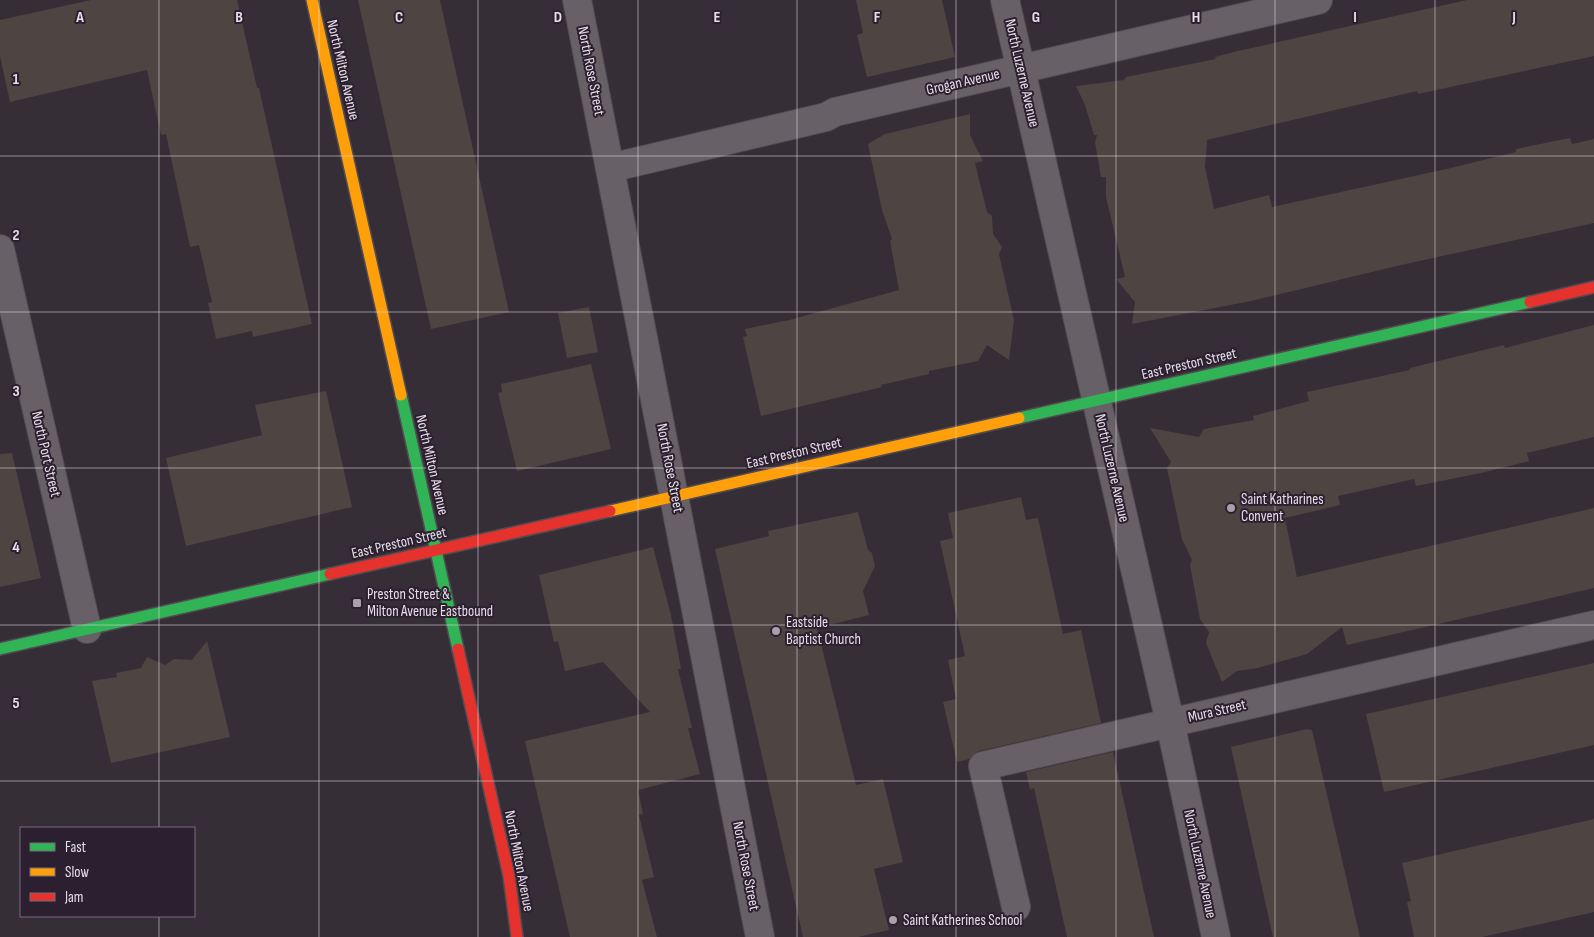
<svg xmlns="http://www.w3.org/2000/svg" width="1594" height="937" font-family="'Sofia Sans Condensed',sans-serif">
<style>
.building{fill:#4d4541}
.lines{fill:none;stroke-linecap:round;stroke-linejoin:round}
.street-casing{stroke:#514b52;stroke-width:30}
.fast-casing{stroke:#514b52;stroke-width:14}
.slow-casing{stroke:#514b52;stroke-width:14}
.jam-casing{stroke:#514b52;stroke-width:14}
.street{stroke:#676167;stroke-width:28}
.fast{stroke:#30b455;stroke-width:11}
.slow{stroke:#ff9f0a;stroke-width:11}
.jam{stroke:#e5322d;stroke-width:11}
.grid{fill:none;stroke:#e6dee8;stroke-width:1;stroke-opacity:0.55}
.poi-dot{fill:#a8a0aa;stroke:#2c2030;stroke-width:2}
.labels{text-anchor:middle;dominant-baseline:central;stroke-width:4;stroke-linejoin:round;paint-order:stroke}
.street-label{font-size:15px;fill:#e6dee8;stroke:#2c2030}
.poi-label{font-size:15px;fill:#e6dee8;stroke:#2c2030;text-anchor:start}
.grid-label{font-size:16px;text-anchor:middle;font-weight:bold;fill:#e6dee8;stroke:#2c2030;stroke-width:4;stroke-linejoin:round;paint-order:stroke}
</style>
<rect width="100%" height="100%" fill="#352e36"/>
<path class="building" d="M91,0H237L257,88H259L312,324L253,337L252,331L216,339L208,303L212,302L199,245L190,247L166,134L161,135L147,70L10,102L0,56V20Z
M358,0H440L509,312L431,329Z
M856,0H942L955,57L867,77L857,35L863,33Z
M1467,0H1594V56L1418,94L1417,91L1207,140L1205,167L1214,209L1269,195L1272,207L1451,168L1516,152V149L1570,138L1572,144L1594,139V223L1401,265L1251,301L1132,324L1135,302L1116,279L1125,277L1106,197V177H1101L1095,142L1097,135H1094L1085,105L1076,86L1124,80L1126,77L1216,59L1215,57L1238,51Z
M970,114V135L983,161L975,163L987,212L992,216L993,234L1002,247L999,254L1014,320L1009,360L987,345L978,361L929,371V374L881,385L882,387L761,416L743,337L747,336L745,329L789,320L899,290L890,241L892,239L882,210L868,144L885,134Z
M589,307L598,352L567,358L558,313Z
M1594,325V437L1527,453L1529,461L1481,473L1416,486L1414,479L1338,496L1340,505L1285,518L1297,577L1594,508V588L1347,645L1342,627L1307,654L1258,668L1237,671L1222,682L1206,643L1209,632L1200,619L1190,565L1192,560L1182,539L1167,468L1171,462L1150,428L1199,437L1204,429L1254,420L1253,416L1309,401L1307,392L1410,370V368L1504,345L1505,348Z
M591,364L611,449L517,471L498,393L502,392L501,384Z
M326,391L352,507L186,546L166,458L262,435L255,405Z
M12,453L41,578L0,587V454Z
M1021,497L1026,520L1038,518L1063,634L1081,630L1101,723L979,751L969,759L957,762L943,702L956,699L948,660L965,656L940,541L953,538L948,513Z
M858,512L868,550L872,553L875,566L863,591L869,615L817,628L856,785L883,779L903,862L874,869L889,930L858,937H803L715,549L769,536L768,531Z
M653,547L671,615L681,669H678L692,728H688L700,774L638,790L643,814L639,815L654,877L642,880L657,937H570L525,741L650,712L603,662L565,671L558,641L554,642L539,575Z
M207,641L230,737L111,763L92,681L117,677L116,673L141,668L147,657L165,665L174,659L192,660Z
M1594,663V745L1384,792L1366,714Z
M1307,729L1312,730L1360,937H1273L1231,747Z
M1113,752L1154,937H1067L1034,788L1030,790L1026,772Z
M1594,819V912L1482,937H1414L1407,902L1411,901L1402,863Z"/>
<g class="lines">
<defs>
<path id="street" d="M577,0L760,937
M1005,0L1170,722L1216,937
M610,168L826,117L835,112L1318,0
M0,249L87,629
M1016,907L983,766L1594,625"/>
<path id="fast" d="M401,395L458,649
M1019,418L1530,302
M0,649L330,574"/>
<path id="slow" d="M312,0L401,395
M610,511L1019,418"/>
<path id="jam" d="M1530,302L1594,287
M330,574L610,511
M458,649L509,876L517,937"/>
</defs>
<use href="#street" class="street-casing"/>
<use href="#fast" class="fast-casing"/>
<use href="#slow" class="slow-casing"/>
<use href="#jam" class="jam-casing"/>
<use href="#street" class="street"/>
<use href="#fast" class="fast"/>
<use href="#slow" class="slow"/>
<use href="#jam" class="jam"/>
</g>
<path class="grid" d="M159,0V828M319,0V937M478,0V937M638,0V937M797,0V937M956,0V937M1116,0V937M1275,0V937M1435,0V937M0,156H1594M0,312H1594M0,468H1594M0,625H1594M0,781H1594M159,916V937"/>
<g class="poi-dot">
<circle cx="1231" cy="508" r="5"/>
<rect x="352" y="598" width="10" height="10" rx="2.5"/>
<circle cx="776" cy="631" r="5"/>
<circle cx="893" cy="920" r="5"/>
</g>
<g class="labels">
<g class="street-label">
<text transform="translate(343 70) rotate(77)">North Milton Avenue</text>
<text transform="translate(591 71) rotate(79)">North Rose Street</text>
<text transform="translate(1022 73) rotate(77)">North Luzerne Avenue</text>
<text transform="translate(963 82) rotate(-13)">Grogan Avenue</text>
<text transform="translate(1189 364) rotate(-13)">East Preston Street</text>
<text transform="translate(794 453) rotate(-13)">East Preston Street</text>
<text transform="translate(46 454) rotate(77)">North Port Street</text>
<text transform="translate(432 465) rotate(77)">North Milton Avenue</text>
<text transform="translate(670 468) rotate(79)">North Rose Street</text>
<text transform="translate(1112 468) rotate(77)">North Luzerne Avenue</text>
<text transform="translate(399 543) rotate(-13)">East Preston Street</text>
<text transform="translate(1217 711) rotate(-13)">Mura Street</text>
<text transform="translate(519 861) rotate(79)">North Milton Avenue</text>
<text transform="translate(1200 864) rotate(78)">North Luzerne Avenue</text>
<text transform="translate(746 866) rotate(79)">North Rose Street</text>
</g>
<g class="poi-label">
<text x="1241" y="499">Saint Katharines<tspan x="1241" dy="17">Convent</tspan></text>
<text x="367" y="594">Preston Street &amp;<tspan x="367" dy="17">Milton Avenue Eastbound</tspan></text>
<text x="786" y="622">Eastside<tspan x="786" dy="17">Baptist Church</tspan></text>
<text x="903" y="920">Saint Katherines School</text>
</g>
</g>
<g class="grid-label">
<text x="80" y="22">A</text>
<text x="239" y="22">B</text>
<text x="399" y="22">C</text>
<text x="558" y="22">D</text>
<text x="717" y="22">E</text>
<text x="877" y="22">F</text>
<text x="1036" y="22">G</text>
<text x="1196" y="22">H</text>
<text x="1355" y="22">I</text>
<text x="1514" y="22">J</text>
<text x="16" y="84">1</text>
<text x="16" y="240">2</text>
<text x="16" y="396">3</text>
<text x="16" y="552">4</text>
<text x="16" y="708">5</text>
</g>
<rect x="20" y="827" width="175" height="90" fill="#2c2030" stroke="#766c7a"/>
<rect x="30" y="843" width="25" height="8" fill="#30b455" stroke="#766c7a"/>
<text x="65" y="852" font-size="15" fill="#e6dee8">Fast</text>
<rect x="30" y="868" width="25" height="8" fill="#ff9f0a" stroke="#766c7a"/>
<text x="65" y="877" font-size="15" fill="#e6dee8">Slow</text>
<rect x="30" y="893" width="25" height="8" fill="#e5322d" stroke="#766c7a"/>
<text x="65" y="902" font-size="15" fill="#e6dee8">Jam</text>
</svg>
